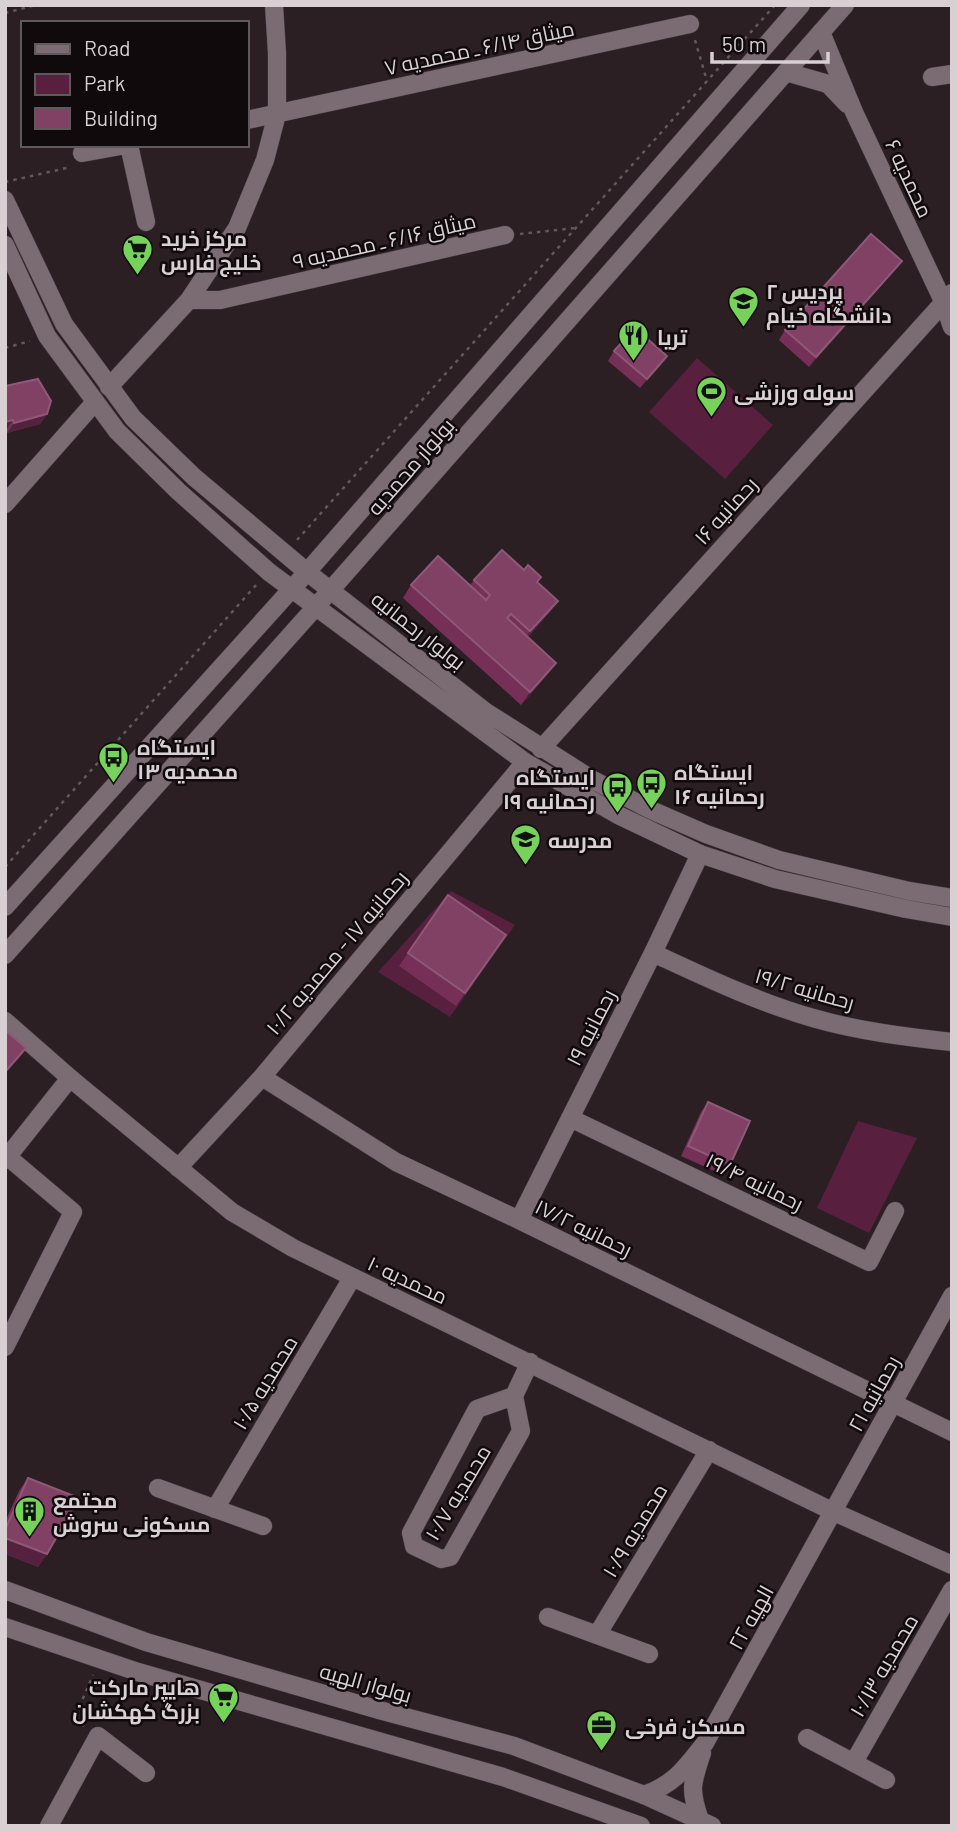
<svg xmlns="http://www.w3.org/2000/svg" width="957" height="1831" font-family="Barlow,Cairo,sans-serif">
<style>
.green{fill:#581f3f}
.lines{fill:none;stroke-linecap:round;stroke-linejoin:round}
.minor-casing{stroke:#463c41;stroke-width:19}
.secondary-casing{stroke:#463c41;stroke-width:19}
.path{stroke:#62575c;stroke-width:2.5;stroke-dasharray:3.5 5;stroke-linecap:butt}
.minor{stroke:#7b6c73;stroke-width:18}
.secondary{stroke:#7b6c73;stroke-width:18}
.wall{fill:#763058}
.shaded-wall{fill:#54223e}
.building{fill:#814165;stroke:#8e5877;stroke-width:2}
.labels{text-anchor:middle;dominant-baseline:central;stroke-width:5;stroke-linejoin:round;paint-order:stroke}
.street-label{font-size:21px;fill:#d8d0d3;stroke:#100a0d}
.poi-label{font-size:21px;font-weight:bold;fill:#d8d0d3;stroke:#100a0d;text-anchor:start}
</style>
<rect width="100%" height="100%" fill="#2b1f24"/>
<path class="green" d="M697,358L773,425L725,479L649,412Z
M451,891L515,925L450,1017L378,972Z
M858,1121L917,1138L869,1233L817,1208Z"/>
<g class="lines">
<defs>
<path id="minor" d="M821,32L854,112L943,301L952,327
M786,72L828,84L847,104
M932,77L952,74
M247,120L690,24
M129,145L146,222
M82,153L126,145
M189,300H220L505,235
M109,387L189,300L237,228L265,160L277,114V53L274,5
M5,504L95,402
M541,749L952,293
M653,953C705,977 757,1002 813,1018C858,1031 906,1037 952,1042
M5,1021L70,1078L232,1212L293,1248L834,1512L952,1565
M262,1077L396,1162L519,1220L952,1432
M570,1118L869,1262L895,1211
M5,1160L70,1078
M178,1168L262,1077L525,762
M519,1220L653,953L700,854
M5,1347L73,1212L8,1157
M514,1396L521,1431L450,1557L441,1559L414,1546L411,1533L477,1409L514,1396L530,1362
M158,1488L263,1526
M215,1509L352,1278
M548,1617L649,1654
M597,1635L709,1450
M807,1738L886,1780
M854,1762L952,1590
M644,1795C675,1784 685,1768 705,1743L952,1296
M700,1820C689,1789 692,1783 702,1753
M49,1826L98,1736L146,1773"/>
<path id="secondary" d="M5,200L64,324L133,418L194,477L307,572L486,712L593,780L651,810L706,834L779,860L909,891L952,898
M5,245L47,336L117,431L178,491L269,572L525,762L618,815L700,854L775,879L906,909L952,917
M5,907L307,572L801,5
M5,955L321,601L845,5
M5,1590L146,1642L379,1710L514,1746L644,1795L712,1826
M5,1627L138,1672L503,1777L641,1826"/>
</defs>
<use href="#minor" class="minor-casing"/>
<use href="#secondary" class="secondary-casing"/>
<path class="path" d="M5,13L36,5
M695,40L707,81
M5,182L71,167
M520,234L575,228
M5,348L30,341
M297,540L775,5
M5,867L257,584
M84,1726L74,1719L93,1675"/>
<use href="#minor" class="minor"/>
<use href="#secondary" class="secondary"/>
</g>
<path class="wall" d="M895,270L809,367L779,340L785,330Z
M614,351L667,356L660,366L640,388L608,361Z
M5,386L47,414L40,424L7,433L6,430H5Z
M524,570L541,577L537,582L549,613L528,637L547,675L521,705L403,598L411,585H470L474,580Z
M448,895L506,935L456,1006L399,966Z
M708,1102L730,1165L723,1175L681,1156L701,1112Z
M28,1478L47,1554L38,1567L5,1554V1522L19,1491Z"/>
<path class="shaded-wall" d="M902,261L895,270L809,367L816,357Z
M667,356L660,366L640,388L647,379Z
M47,414L40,424L7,433L14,423Z
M13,420L6,430H5V422Z
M558,601L549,613L521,644L530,631Z
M556,663L547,675L521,705L530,692Z
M26,1048L19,1058L5,1074V1072Z
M5,1538L47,1554L38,1567L5,1554Z"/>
<path class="building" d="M871,234L902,261L816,357L785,330Z
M635,328L667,356L647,379L614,351Z
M38,379L51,401L47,414L14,423L13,420L5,422V386Z
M502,550L524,570L528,565L541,577L537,582L558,601L530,631L511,614L507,618L556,663L530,692L411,585L438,556L486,600L490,595L474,580Z
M448,895L506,935L465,993L408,953Z
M5,1030L26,1048L5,1072Z
M708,1102L750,1121L730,1165L688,1146Z
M28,1478L79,1498L47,1554L5,1538V1530Z"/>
<defs>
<symbol id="supermarket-pin" viewBox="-11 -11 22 30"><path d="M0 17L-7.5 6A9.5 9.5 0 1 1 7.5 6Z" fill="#76d25a" stroke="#100a0d"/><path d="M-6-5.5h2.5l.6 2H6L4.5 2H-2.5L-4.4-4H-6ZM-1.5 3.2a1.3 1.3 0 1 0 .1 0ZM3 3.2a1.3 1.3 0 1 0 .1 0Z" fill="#111"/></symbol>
<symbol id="university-pin" viewBox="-11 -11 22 30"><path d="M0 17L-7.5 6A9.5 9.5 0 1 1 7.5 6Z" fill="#76d25a" stroke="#100a0d"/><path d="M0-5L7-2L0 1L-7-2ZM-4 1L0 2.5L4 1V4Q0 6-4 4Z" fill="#111"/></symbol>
<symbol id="restaurant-pin" viewBox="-11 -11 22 30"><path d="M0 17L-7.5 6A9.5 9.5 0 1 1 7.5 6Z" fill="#76d25a" stroke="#100a0d"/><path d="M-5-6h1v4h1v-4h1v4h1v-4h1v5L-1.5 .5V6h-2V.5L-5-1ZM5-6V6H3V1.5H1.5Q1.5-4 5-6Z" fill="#111"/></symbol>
<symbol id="stadium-pin" viewBox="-11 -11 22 30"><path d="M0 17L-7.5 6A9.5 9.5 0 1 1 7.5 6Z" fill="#76d25a" stroke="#100a0d"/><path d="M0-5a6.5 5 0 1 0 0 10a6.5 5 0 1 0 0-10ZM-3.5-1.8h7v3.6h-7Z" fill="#111"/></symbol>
<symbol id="bus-pin" viewBox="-11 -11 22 30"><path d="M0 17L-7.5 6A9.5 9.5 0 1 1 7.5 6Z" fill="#76d25a" stroke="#100a0d"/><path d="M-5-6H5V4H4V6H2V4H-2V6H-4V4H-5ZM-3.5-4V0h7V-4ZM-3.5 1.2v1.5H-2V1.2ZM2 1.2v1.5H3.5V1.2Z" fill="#111"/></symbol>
<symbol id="school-pin" viewBox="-11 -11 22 30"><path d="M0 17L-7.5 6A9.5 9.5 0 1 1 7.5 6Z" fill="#76d25a" stroke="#100a0d"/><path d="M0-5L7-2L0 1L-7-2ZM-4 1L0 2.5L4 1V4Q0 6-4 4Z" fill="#111"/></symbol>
<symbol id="building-pin" viewBox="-11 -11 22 30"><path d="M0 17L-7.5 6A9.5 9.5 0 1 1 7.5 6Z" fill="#76d25a" stroke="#100a0d"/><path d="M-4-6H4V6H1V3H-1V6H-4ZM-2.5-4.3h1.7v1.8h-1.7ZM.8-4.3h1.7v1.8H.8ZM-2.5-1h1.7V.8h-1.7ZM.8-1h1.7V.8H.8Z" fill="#111"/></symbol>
<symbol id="office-pin" viewBox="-11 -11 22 30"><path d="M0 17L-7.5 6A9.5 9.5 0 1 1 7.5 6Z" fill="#76d25a" stroke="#100a0d"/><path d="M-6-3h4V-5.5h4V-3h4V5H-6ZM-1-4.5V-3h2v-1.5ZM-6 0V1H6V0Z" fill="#111"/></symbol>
</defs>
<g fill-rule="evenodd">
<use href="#supermarket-pin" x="120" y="232" width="35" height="47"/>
<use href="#university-pin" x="726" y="284" width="35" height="47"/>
<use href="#restaurant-pin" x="616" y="318" width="35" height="47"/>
<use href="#stadium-pin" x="694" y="374" width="35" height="47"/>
<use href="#bus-pin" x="96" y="740" width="35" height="47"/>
<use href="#bus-pin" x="634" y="766" width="35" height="47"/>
<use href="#bus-pin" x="600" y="770" width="35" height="47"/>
<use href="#school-pin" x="508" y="822" width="35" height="47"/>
<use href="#building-pin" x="12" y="1494" width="35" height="47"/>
<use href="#supermarket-pin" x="206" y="1680" width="35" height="47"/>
<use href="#office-pin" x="584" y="1708" width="35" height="47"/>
</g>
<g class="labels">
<g class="street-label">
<text transform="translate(479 47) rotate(-12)">میثاق ۶/۱۴ ـ محمدیه ۷</text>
<text transform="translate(910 178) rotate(65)">محمدیه ۶</text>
<text transform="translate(384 240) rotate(-13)">میثاق ۶/۱۶ ـ محمدیه ۹</text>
<text transform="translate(410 466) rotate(-49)">بولوار محمدیه</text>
<text transform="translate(725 510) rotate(-48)">رحمانیه ۱۶</text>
<text transform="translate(419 630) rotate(38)">بولوار رحمانیه</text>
<text transform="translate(336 952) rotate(-50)">رحمانیه ۱۷ - محمدیه ۱۰/۲</text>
<text transform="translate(805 988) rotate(16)">رحمانیه ۱۹/۲</text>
<text transform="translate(590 1027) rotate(-63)">رحمانیه ۱۹</text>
<text transform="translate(755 1181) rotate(26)">رحمانیه ۱۹/۴</text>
<text transform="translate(584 1227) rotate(26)">رحمانیه ۱۷/۲</text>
<text transform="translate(408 1279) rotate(25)">محمدیه ۱۰</text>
<text transform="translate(264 1382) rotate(-59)">محمدیه ۱۰/۵</text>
<text transform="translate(873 1393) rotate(-61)">رحمانیه ۲۱</text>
<text transform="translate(457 1492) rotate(-59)">محمدیه ۱۰/۷</text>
<text transform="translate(634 1530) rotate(-59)">محمدیه ۱۰/۹</text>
<text transform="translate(750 1617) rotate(-61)">الهیه ۲۲</text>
<text transform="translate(883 1665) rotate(-60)">محمدیه ۱۰/۱۳</text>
<text transform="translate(366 1682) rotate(16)">بولوار الهیه</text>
</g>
<g class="poi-label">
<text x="161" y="237">مرکز خرید<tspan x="161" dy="24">خلیج فارس</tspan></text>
<text x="766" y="290">پردیس ۲<tspan x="766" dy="24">دانشگاه خیام</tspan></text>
<text x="657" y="336">تریا</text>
<text x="734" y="391">سوله ورزشی</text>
<text x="137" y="746">ایستگاه<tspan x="137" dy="24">محمدیه ۱۳</tspan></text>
<text x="674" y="771">ایستگاه<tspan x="674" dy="24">رحمانیه ۱۶</tspan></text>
<text x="595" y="776" text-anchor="end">ایستگاه<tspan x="595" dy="24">رحمانیه ۱۹</tspan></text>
<text x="548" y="839">مدرسه</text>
<text x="53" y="1499">مجتمع<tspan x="53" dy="24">مسکونی سروش</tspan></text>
<text x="200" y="1686" text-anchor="end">هایپر مارکت<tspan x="200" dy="24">بزرگ کهکشان</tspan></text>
<text x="625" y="1725">مسکن فرخی</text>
</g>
</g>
<rect width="957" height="1831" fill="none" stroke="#d8d0d3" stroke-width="14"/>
<rect x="21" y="21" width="228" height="126" fill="#100a0d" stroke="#60595c" stroke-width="2"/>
<rect x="35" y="44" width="35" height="10" fill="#7b6c73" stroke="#60595c" stroke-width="2"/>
<text x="84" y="56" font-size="21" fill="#d8d0d3">Road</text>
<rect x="35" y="74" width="35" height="21" fill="#581f3f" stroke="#60595c" stroke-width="2"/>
<text x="84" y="91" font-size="21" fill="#d8d0d3">Park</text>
<rect x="35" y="108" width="35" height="21" fill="#814165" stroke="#60595c" stroke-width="2"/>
<text x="84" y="126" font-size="21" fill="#d8d0d3">Building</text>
<path d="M712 52v10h116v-10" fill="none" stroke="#d8d0d3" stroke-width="3.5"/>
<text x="722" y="52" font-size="21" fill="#d8d0d3" stroke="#100a0d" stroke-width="5" paint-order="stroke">50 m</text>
</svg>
